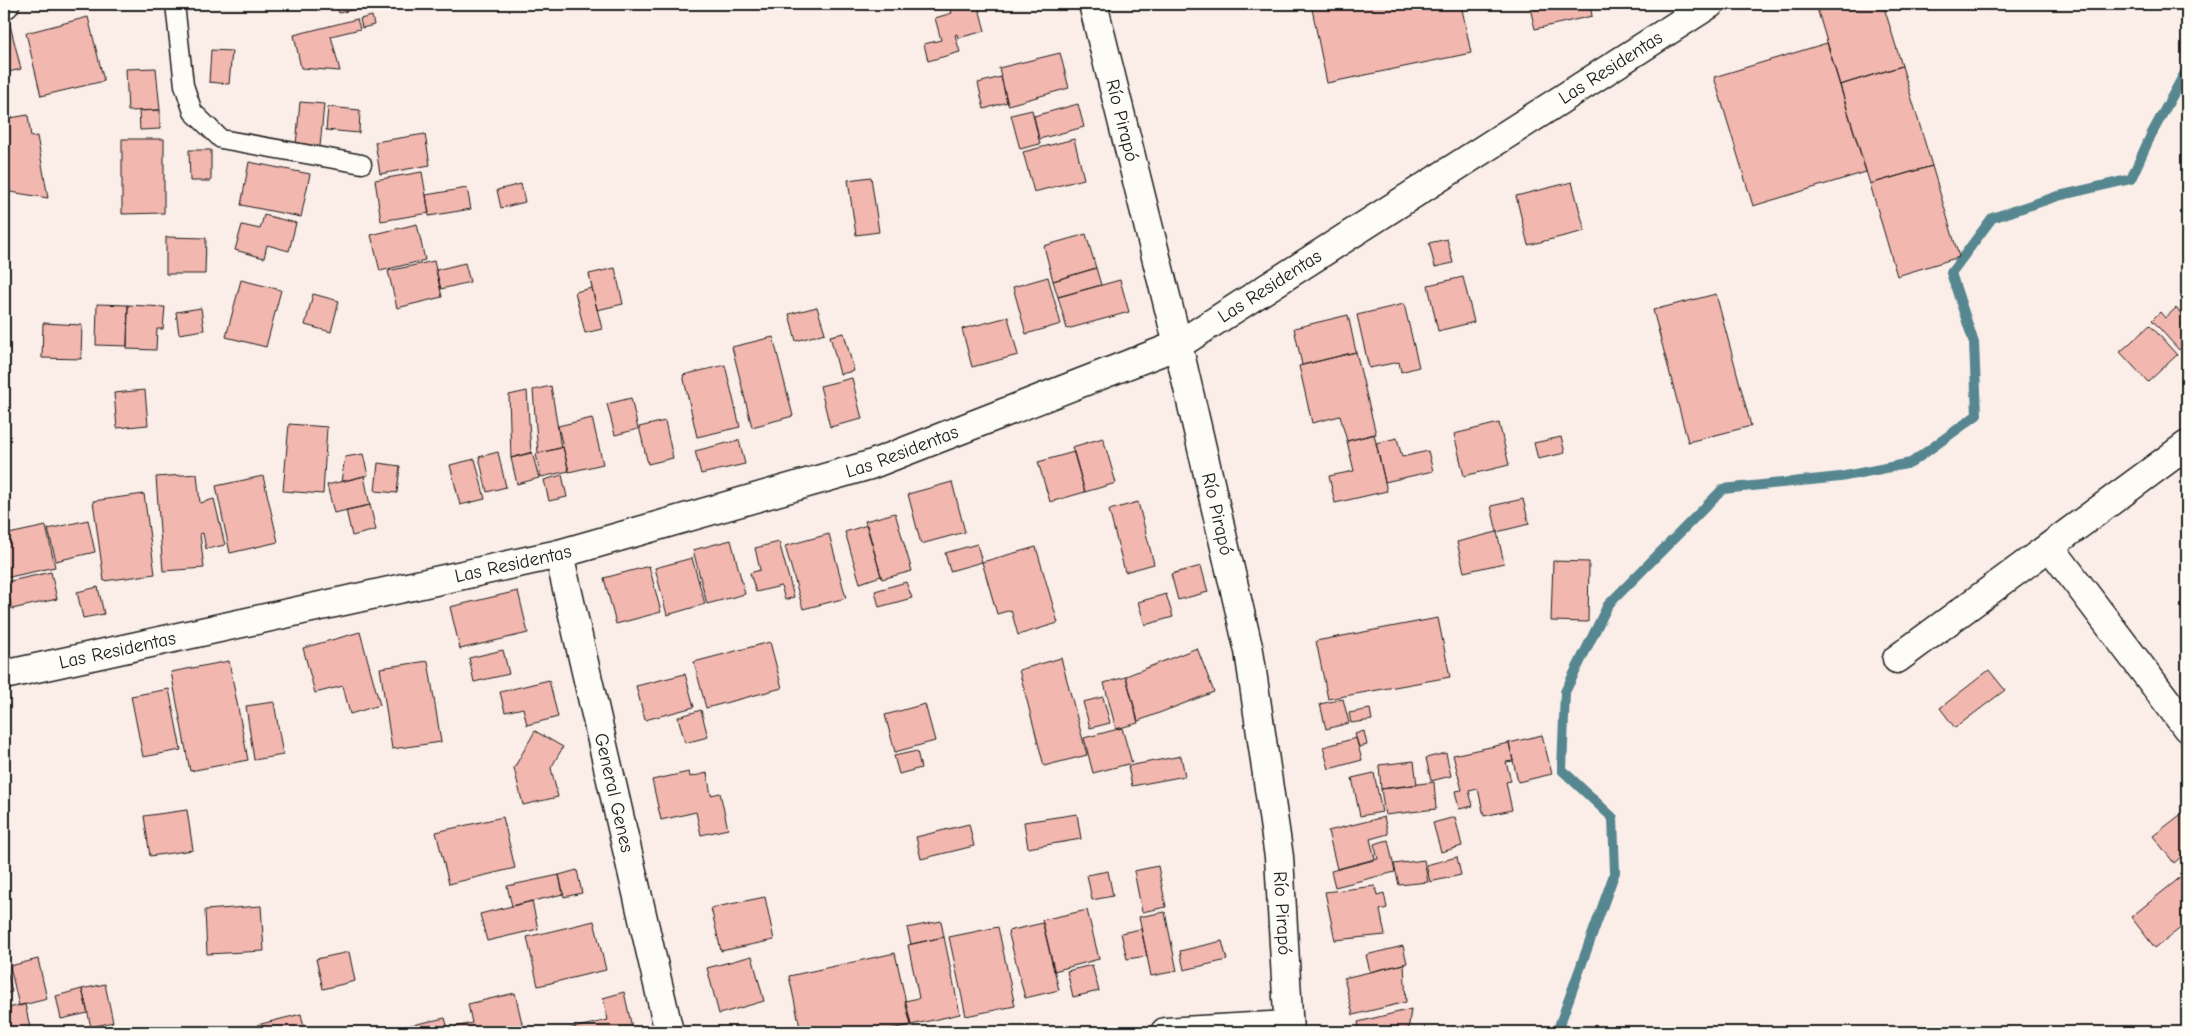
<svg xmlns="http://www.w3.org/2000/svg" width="2191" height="1036" font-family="'Comic Neue',sans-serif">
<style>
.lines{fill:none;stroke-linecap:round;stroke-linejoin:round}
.stream{stroke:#578690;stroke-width:10}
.building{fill:#f2b7ae;stroke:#1c1c1c}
.lane-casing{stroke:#1c1c1c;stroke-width:21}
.street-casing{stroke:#1c1c1c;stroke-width:31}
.lane{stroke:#fdfcf7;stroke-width:18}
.street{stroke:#fdfcf7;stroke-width:28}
.labels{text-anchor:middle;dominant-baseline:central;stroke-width:5;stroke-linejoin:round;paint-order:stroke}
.street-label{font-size:19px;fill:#1c1c1c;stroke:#fdfcf7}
</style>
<rect width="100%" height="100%" fill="#fbeee8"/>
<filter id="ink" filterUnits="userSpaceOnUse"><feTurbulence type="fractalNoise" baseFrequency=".02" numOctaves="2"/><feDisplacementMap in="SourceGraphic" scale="10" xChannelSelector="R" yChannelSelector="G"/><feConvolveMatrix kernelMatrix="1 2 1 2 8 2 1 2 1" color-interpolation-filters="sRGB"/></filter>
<g filter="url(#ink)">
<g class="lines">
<path class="stream" d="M1557,1032L1615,872L1613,818L1562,770L1565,692L1608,605L1723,489L1840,477L1911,463L1977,415L1974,343L1951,273L1992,218L2058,196L2131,179L2151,135L2187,69"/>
</g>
<path class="building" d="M336,4H363L364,7L339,13Z
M957,4H978L985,31L958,38L957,34L955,35L960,52L928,61L924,44L941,40L935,18L952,13L950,6Z
M1311,4H1461L1471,53L1327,83Z
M1529,4H1590L1592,16L1535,29Z
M1818,4H1883L1902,66L1840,85L1816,5Z
M372,16L374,25L362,28L360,19Z
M88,17L104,81L41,96L26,33Z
M357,19L360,29L331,36L340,71L301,68L294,35Z
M9,21L21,69L4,73V22Z
M1827,43L1866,172L1753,206L1714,77Z
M211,50L232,51L229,84L209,82Z
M1060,53L1069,88L1008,105L999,68Z
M1902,66L1932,166L1870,184L1840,85Z
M156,68L160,110L128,111L126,69Z
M1001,77L1007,102L984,109L978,83Z
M300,102L324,104L320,147L296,145Z
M1078,104L1084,127L1039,139L1034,116Z
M328,107L360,110L359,133L326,130Z
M160,110V129L140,130L139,111Z
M1032,110L1040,144L1020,149L1011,115Z
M28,115L31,137L37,136L48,198L4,191V119Z
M425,134L430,165L380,174L375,142Z
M122,139H164V213L122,214Z
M1074,139L1084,179L1034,192L1023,152Z
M189,150H211V181H190Z
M249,162L310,174L301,217L241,205Z
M1932,166L1959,257L1897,276L1870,184Z
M422,172L429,213L381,221L375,180Z
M871,177L879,232L856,235L848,180Z
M1572,182L1585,231L1528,245L1516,196Z
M521,184L525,202L501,208L497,190Z
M467,188L471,209L429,216L426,195Z
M264,215L296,223L289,251L267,245L264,258L235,250L242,225L260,229Z
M417,224L425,260L380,271L371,235Z
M1086,234L1096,268L1053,281L1044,246Z
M166,237L206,238L205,274H166Z
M1447,239L1453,263L1435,267L1429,243Z
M434,261L442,297L397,308L388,271Z
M465,263L470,282L441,289L436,270Z
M615,268L623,304L597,310L589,274Z
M1096,268L1101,285L1058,297L1053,281Z
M1048,277L1061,324L1026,334L1013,287Z
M1463,277L1474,322L1438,331L1428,285Z
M241,280L281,290L266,347L226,337Z
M1120,280L1129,312L1067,329L1058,297Z
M592,288L602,329L585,333L575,292Z
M313,294L339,301L331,332L305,325Z
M1716,294L1751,426L1688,442L1653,310Z
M97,304L128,305L127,346L96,345Z
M1404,304L1419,367L1401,372L1399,362L1369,368L1357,315Z
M128,305L165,307L163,329H157L156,350L127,349Z
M817,307L825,333L796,341L789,314Z
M201,308L204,330L179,334L176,312Z
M2176,308L2187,320V343L2179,350L2152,320L2160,312L2165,318Z
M1348,315L1356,352L1302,365L1294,328Z
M1008,317L1018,355L972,367L962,329Z
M43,323L82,325L81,359L42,358Z
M2150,325L2177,355L2148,382L2120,352Z
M844,333L854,371L840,374L830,336Z
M773,337L793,416L752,427L732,347Z
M1356,352L1376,434L1347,441L1340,416L1312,423L1299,366Z
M725,365L740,427L697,437L683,375Z
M852,378L862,419L830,427L820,386Z
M551,386L561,448L538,453L533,390Z
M145,390L148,425L117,428L114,393Z
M527,391L531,453L511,458L509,395Z
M631,398L638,429L615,435L607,404Z
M592,418L603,464L569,472L558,426Z
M665,421L673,458L648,464L639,427Z
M1499,423L1509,465L1464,476L1454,434Z
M289,424L327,427L323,494L283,491Z
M1374,434L1387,491L1335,503L1329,476L1354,471L1347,441Z
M1561,437L1565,453L1538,459L1534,443Z
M1103,438L1116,483L1085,492L1072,447Z
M1397,438L1402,457L1428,451L1433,471L1385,482L1376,443Z
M739,440L745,464L701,474L695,451Z
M563,447L569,471L541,477L536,454Z
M498,452L506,487L487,492L479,457Z
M532,452L539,478L517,484L511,458Z
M1074,452L1085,492L1050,502L1038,462Z
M363,454L368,475L341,482L345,457Z
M475,459L485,499L460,505L450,465Z
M378,463L400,466L397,493L375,491Z
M197,474L200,503L214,499L225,545L206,549L203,533L200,534L204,568L163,571L156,477Z
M562,475L567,497L549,501L544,480Z
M263,476L278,542L230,553L216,486Z
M364,476L370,505L334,513L327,485Z
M952,482L965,532L921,544L908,494Z
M144,494L155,574L104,581L93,501Z
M1523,499L1529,524L1497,532L1491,506Z
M1138,502L1154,564L1125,572L1109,510Z
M370,505L376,530L352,536L346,510Z
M895,513L912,571L882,579L865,521Z
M88,520L95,552L56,561L48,529Z
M867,525L881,576L860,583L845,532Z
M46,526L55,567L5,578L4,535Z
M1497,532L1504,563L1464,572L1457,542Z
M829,534L846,598L803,609L785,546Z
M731,540L745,594L707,604L693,550Z
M779,542L794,597L785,600L781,586L756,592L750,573L760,570L755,548Z
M977,544L982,562L950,571L945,553Z
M1036,547L1058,623L1018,635L1011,610L997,614L982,562Z
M692,558L705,604L667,615L655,568Z
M1553,561L1589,562L1588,622L1551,621Z
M649,566L661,612L616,624L604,578Z
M1201,566L1208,592L1178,600L1171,574Z
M51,572L57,599L12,609L6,582Z
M906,582L912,598L879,607L875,591Z
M4,583L10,609L4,611Z
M98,587L104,614L83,618L77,592Z
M518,591L528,633L460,649L450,607Z
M1166,594L1173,617L1145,625L1138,602Z
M1438,618L1450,677L1328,699L1316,641Z
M360,632L380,705L350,714L343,686L315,693L303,648Z
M770,642L782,688L706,708L694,662Z
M1197,648L1214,692L1138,721L1126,676Z
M503,650L509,674L474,682L469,658Z
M1061,658L1087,755L1044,766L1019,670Z
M229,661L248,760L190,771L171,672Z
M428,661L441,742L392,749L380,668Z
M1989,670L2005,690L1955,728L1940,708Z
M685,674L694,707L645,720L636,686Z
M1126,677L1138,723L1116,729L1104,683Z
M549,680L558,717L527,725L523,708L505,712L500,692Z
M169,689L181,750L143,757L131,696Z
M1103,697L1110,723L1090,728L1083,702Z
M1343,699L1349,723L1326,729L1320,704Z
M274,702L283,755L254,760L246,706Z
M925,704L935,741L895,752L885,715Z
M1370,709L1372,720L1351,723L1349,713Z
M701,710L708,737L685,743L678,717Z
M1122,728L1132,763L1093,773L1084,738Z
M535,731L563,747L551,768L558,797L523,805L514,768Z
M1364,731L1367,745L1359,747L1355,734Z
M1542,735L1552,774L1518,782L1509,743Z
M1356,738L1362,760L1329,769L1323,747Z
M1509,743L1513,761L1506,762L1511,781L1506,782L1512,810L1484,816L1478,789L1469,791L1473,806L1459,809L1455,791L1462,790L1453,755Z
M917,751L921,768L899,774L894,756Z
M1446,753L1451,776L1431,781L1426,758Z
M1181,756L1185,776L1132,786L1128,766Z
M1414,761L1417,785L1381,789L1379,765Z
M689,772L690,777L707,773L711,795L720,793L728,829L701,835L696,812L661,820L652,780Z
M1374,773L1382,812L1360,816L1352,778Z
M1434,782L1436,809L1385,815L1381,789Z
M187,810L193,850L150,856L144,816Z
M2184,812L2187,816V852L2174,863L2153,836Z
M1077,814L1081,839L1028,848L1024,822Z
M503,817L515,868L449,884L436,832Z
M1384,817L1388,834L1370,839L1375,859L1337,869L1328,831Z
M1455,817L1462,846L1441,852L1433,823Z
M969,824L974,846L921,859L916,837Z
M1388,840L1395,872L1335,887L1331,871L1378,859L1374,844Z
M1457,857L1461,875L1430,882L1426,865Z
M1424,860L1428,882L1399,885L1394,864Z
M1158,866L1166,907L1142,912L1134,871Z
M577,870L582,893L564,897L559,875Z
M1108,871L1113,896L1092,900L1087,875Z
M2187,872V923L2155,948L2131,917Z
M559,875L563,894L512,906L507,886Z
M1375,886L1377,895L1384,893L1387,908L1380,910L1385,935L1335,940L1325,892Z
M765,897L774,940L721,951L711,908Z
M532,901L538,929L487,941L480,914Z
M261,906L264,951L207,954L205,910Z
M1087,910L1099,959L1054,971L1042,920Z
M1165,912L1177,971L1151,976L1139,917Z
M594,921L606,970L538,986L527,937Z
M941,921L944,937L911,944L907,928Z
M1043,923L1059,990L1025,998L1008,931Z
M998,927L1015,1006L966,1016L949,937Z
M1141,929L1147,956L1127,959L1121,933Z
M944,937L960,1014L911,1025L905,1001L919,998L908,945Z
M1222,941L1227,960L1184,970L1180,951Z
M1403,946L1407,963L1370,972L1366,955Z
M349,952L355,981L323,989L316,959Z
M895,953L911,1025L876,1032H801L789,976Z
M752,956L764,1001L719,1014L707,968Z
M38,959L47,999L19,1006L10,966Z
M4,962H5L12,992L4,994Z
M1404,964L1406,1002L1353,1015L1344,978Z
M1092,965L1099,991L1073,997L1067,971Z
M105,984L113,1022L91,1027L82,989Z
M82,989L88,1013L61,1019L56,996Z
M624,992L633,1032H570L569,1029L608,1020L603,998Z
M515,993L524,1032H457L455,1027L472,1023L468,1004Z
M25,1004L31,1032H4V1009Z
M1411,1009L1408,1032H1360L1358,1022Z
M301,1014L305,1032H259L257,1025Z
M445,1018L449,1032H394L393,1029Z"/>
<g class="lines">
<defs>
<path id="lane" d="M175,4L184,85L193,112L221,139L362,164"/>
<g id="street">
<path d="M4,4H5"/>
<path id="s1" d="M1093,4L1178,345L1249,651L1279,857L1289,1032"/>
<path d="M2050,547L2187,728"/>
<path id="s2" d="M559,554L669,1032"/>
<path d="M1897,659L2187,445"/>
<path id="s3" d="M4,675L559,554L870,465L1178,345L1710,4"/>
<path d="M1165,1032L1288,1025"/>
</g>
</defs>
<use href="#lane" class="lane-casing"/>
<use href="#street" class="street-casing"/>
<use href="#lane" class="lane"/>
<use href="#street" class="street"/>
</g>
</g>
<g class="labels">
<g class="street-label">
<text stroke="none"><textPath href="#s3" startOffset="1736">Las Residentas</textPath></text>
<text stroke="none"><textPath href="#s1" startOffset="120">Río Pirapó</textPath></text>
<text stroke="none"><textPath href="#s3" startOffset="1331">Las Residentas</textPath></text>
<text stroke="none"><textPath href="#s3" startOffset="926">Las Residentas</textPath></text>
<text stroke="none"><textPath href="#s1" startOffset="525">Río Pirapó</textPath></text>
<text stroke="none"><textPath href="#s3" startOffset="521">Las Residentas</textPath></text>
<text stroke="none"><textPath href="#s3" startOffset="116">Las Residentas</textPath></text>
<text stroke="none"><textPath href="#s2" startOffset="245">General Genes</textPath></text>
<text stroke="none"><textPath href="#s1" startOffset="930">Río Pirapó</textPath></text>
</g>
</g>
<rect width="2191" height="1036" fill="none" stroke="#fdfcf7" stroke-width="20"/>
<rect x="10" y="10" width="2171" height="1016" fill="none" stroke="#1c1c1c" stroke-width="2" filter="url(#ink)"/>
</svg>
